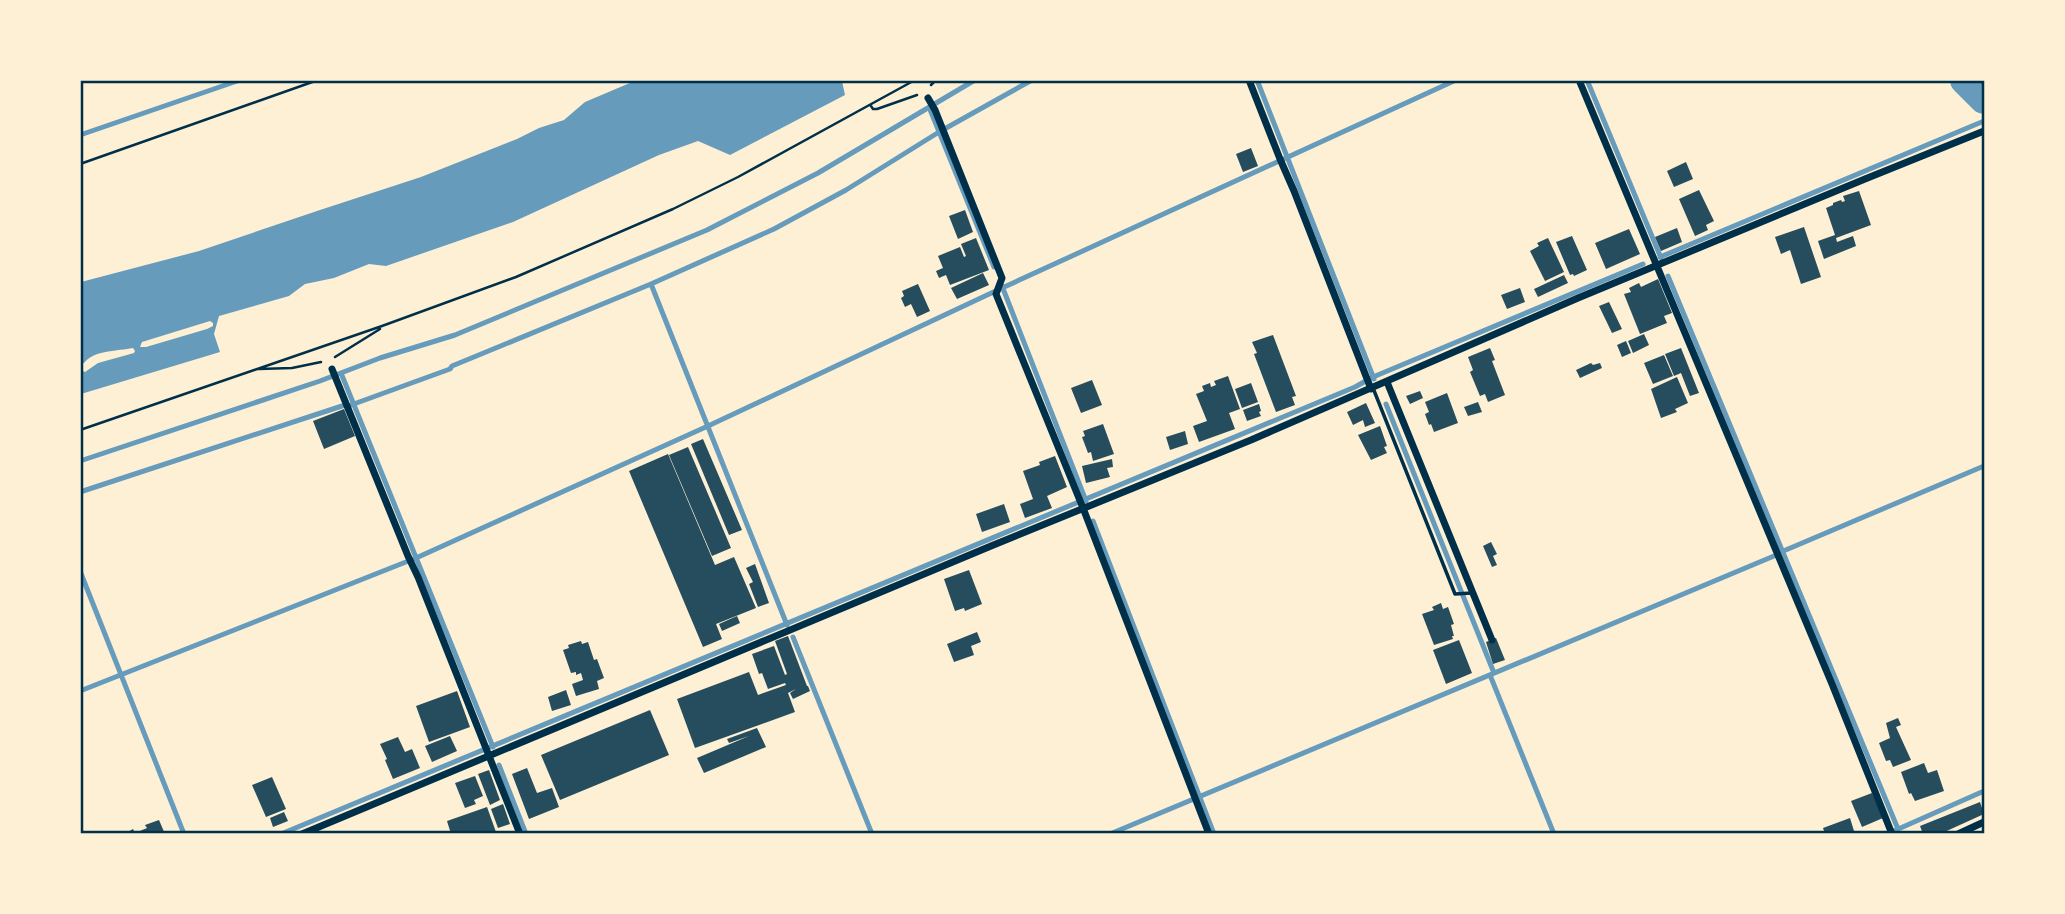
<svg xmlns="http://www.w3.org/2000/svg" width="2065" height="914" font-family="'Asap Condensed',sans-serif">
<style>
.water{fill:#669bbc;fill-rule:evenodd}
.lines{fill:none;stroke-linecap:round;stroke-linejoin:round}
.stream{stroke:#669bbc;stroke-width:5}
.river{stroke:#669bbc;stroke-width:30}
.building{fill:#264d5e}
.path{stroke:#003049;stroke-width:2.5}
.service{stroke:#003049;stroke-width:3.5}
.minor{stroke:#003049;stroke-width:7}
.neatline{fill:none;stroke:#003049;stroke-width:2.5}
</style>
<rect width="100%" height="100%" fill="#fdf0d5"/>
<path class="water" d="M637,80L842,81L845,95L730,155L698,141L659,155L513,222L386,266L369,264L334,278L305,284L289,296L219,316L214,334L220,352L81,394V370L85,372L98,363L134,353L135,351L133,348C118,351 94,350 84,363L81,364V282L199,251L320,210L421,177L517,139L539,128L564,120L585,102ZM210,321L213,323V326L207,329L146,347H140L142,342Z"/>
<g class="lines">
<path class="stream" d="M1257,80L1374,379
M1587,80L1661,258
M929,107L994,267
M80,135L240,80
M1660,257L1984,121
M1668,276L1898,829
M651,284L787,625
M1002,286L1086,501
M341,373L493,747
M1386,404L1494,673
M351,405L450,369L452,366L651,284L774,229L846,190L939,132L1032,80
M80,461L320,381L380,358L455,335L707,230L818,173L975,80
M80,492L342,406
M1093,521L1214,834
M1781,552L1984,466
M80,571L184,834
M793,637L872,834
M1490,675L1554,834
M80,691L416,558L708,426L1002,288L1456,80
M499,765L526,834
M281,834L1355,387L1373,377L1643,264
M1110,834L1774,556
M1887,834L1984,791"/>
<path class="river" d="M1965,80L1984,99"/>
</g>
<path class="building" d="M1251,148L1258,166L1243,172L1236,154Z
M1686,162L1693,179L1674,187L1667,171Z
M1699,190L1714,221L1706,225L1708,230L1695,236L1679,199Z
M1859,191L1871,225L1836,238L1837,242L1853,236L1856,246L1824,259L1818,241L1835,235L1826,208L1833,205V203L1841,200L1842,202L1845,201L1843,196Z
M965,210L973,232L958,239L949,216Z
M1804,227L1821,277L1801,284L1790,250L1781,254L1775,237Z
M1677,228L1682,242L1661,251L1655,237Z
M1629,229L1640,254L1606,269L1595,243Z
M1572,236L1587,270L1574,276L1573,274L1570,275L1556,242Z
M976,238L989,270L950,285L946,275L939,278L936,271L943,268L938,256L960,247L964,257L966,256L961,244Z
M1548,238L1564,272L1545,281L1530,251L1539,246L1537,243Z
M983,273L989,285L957,299L951,288Z
M1564,275L1568,283L1538,297L1534,289Z
M1658,279L1672,313L1664,316L1667,323L1640,334L1624,294L1631,292L1629,288L1639,283L1641,287Z
M918,284L930,311L917,317L911,304L905,307L901,298L904,296L902,291Z
M1520,288L1525,302L1507,309L1501,295Z
M1609,302L1622,329L1612,333L1599,306Z
M1644,334L1649,345L1633,353L1628,341Z
M1273,335L1296,396L1292,397L1295,405L1276,412L1254,354L1257,353L1252,342Z
M1626,341L1631,353L1622,357L1617,345Z
M1490,348L1495,360L1492,361L1505,395L1488,402L1485,394L1480,396L1470,372L1473,370L1468,357Z
M1681,348L1699,393L1690,396L1681,373L1674,376L1665,354Z
M1664,355L1673,376L1653,384L1644,363Z
M1591,363L1593,365L1600,363L1602,368L1580,378L1576,370Z
M1228,376L1240,409L1229,413L1235,429L1199,442L1193,426L1207,421L1196,394L1204,391L1202,386L1210,383L1211,387L1216,385L1214,381Z
M1677,377L1688,403L1675,409L1677,412L1661,418L1651,389Z
M1092,380L1102,405L1081,413L1071,388Z
M1251,383L1258,402L1242,408L1235,389Z
M1420,391L1423,398L1410,404L1406,396Z
M1447,393L1458,423L1434,432L1431,424L1429,425L1425,414L1429,412L1425,402Z
M1478,402L1482,412L1468,416L1464,407Z
M1366,403L1375,423L1365,427L1363,420L1353,425L1347,412Z
M1259,404L1261,411L1259,412L1261,416L1247,421L1243,410Z
M344,409L355,436L324,449L313,421Z
M1103,424L1114,454L1093,461L1091,452L1088,453L1082,437L1085,436L1083,431Z
M1380,426L1387,446L1384,447L1387,453L1371,460L1358,435Z
M1185,431L1188,444L1170,450L1166,437Z
M703,439L742,530L729,535L691,444Z
M688,447L731,548L712,556L669,455Z
M668,454L715,565L734,557L756,608L716,624L722,639L703,647L629,471Z
M1055,456L1067,487L1047,496L1052,508L1025,518L1020,504L1033,499L1023,471L1040,465L1039,462Z
M1112,459L1113,467L1107,468L1110,477L1086,483L1082,466Z
M1004,504L1010,522L982,532L976,514Z
M1491,542L1497,554L1493,556L1497,565L1492,567L1483,546Z
M755,564L769,603L758,607L749,584L753,582L746,568Z
M969,570L982,604L965,611L964,608L955,611L944,579Z
M1441,603L1443,609L1448,607L1454,624L1451,625L1454,636H1452L1453,639L1434,645L1422,614L1434,610L1432,607Z
M737,616L740,623L722,631L719,624Z
M977,632L981,642L971,646L974,655L954,662L947,644Z
M788,636L807,686H808L810,691L793,699L790,693L796,689L788,693L795,712L695,748L677,699L749,672L758,695L786,685L785,683L768,689L762,673L759,674L752,654L774,646L785,675L787,674L775,641Z
M1496,638L1505,660L1493,664L1486,642Z
M1459,640L1472,673L1446,684L1433,650Z
M581,641L582,644L588,642L594,660L597,659L604,678L597,681L599,689L576,696L572,684L583,680L581,673L576,675V672L571,673L563,650L569,648L568,645Z
M566,690L571,705L552,711L548,697Z
M457,691L470,727L429,742L416,706Z
M650,710L669,755L560,800L541,755Z
M1898,718L1901,725L1896,727L1911,760L1893,767L1890,760L1886,761L1879,743L1890,738L1886,723Z
M757,728L766,747L704,773L697,758L749,736L729,743L727,739Z
M450,736L457,751L432,762L425,746Z
M398,737L405,752L412,749L420,768L393,779L385,760L387,759L380,744Z
M1924,763L1928,773L1937,770L1944,791L1915,801L1911,793L1909,794L1901,772Z
M527,768L537,793L552,788L559,807L529,819L512,774Z
M489,770L500,800L490,805L478,774Z
M475,776L483,796L474,800L476,804L465,808L455,783Z
M272,777L286,809L266,817L252,785Z
M1872,793L1883,818L1862,827L1851,801Z
M1980,802L1984,814L1940,834H1923L1920,826Z
M503,804L510,824L498,828L491,809Z
M487,807L496,832L451,834L447,821Z
M284,812L288,821L273,827L270,818Z
M1850,818L1854,831L1848,834H1825L1823,828Z
M159,820L165,834H124L133,829L135,833L147,828L145,825Z"/>
<g class="lines">
<path class="path" d="M931,85L936,80
M871,106L873,109H877L917,95
M80,164L318,80
M335,357L380,329
M259,369L292,368L321,362
M80,430L382,326L516,277L673,209L738,177L915,80"/>
<path class="service" d="M1373,388L1455,594L1472,593"/>
<path class="minor" d="M1249,80L1280,159L1294,191L1371,389
M1579,80L1832,684L1892,834
M1984,80V81
M928,98L935,110L1002,278L996,294L1083,508L1209,834
M332,369L408,556L418,577L520,834
M1387,382L1492,640
M302,834L991,546L1251,440L1578,298L1865,179L1984,131
M1958,834L1984,822"/>
</g>
<rect width="2065" height="914" fill="none" stroke="#fdf0d5" stroke-width="164"/>
<rect x="82" y="82" width="1901" height="750" class="neatline"/>
</svg>
